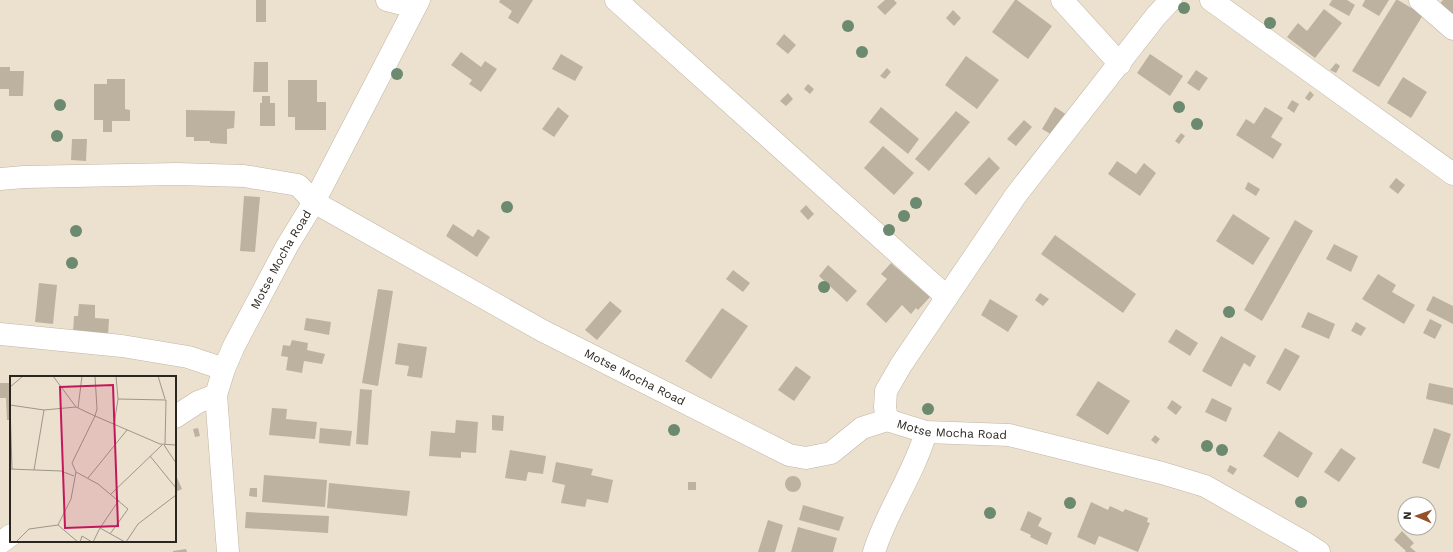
<svg xmlns="http://www.w3.org/2000/svg" width="1453" height="552" font-family="'Work Sans',sans-serif">
<style>
.building{fill:#bcb29f}
.lines{fill:none;stroke-linecap:round;stroke-linejoin:round}
.street-casing{stroke:#c0b5a3;stroke-width:23}
.street{stroke:#fff;stroke-width:22}
.tree{fill:#6b8a6f}
.labels{text-anchor:middle;dominant-baseline:central;stroke-width:3;stroke-linejoin:round;paint-order:stroke}
.street-label{font-size:12px;fill:#2a261f;stroke:#fff}
.inset-road{fill:none;stroke:#9e9688;stroke-width:1}
.view{fill:#c2185b;fill-opacity:0.15;stroke:#c2185b;stroke-width:2}
.inset-edge{fill:none;stroke:#2a261f;stroke-width:2}
</style>
<rect width="100%" height="100%" fill="#ece1ce"/>
<path class="building" d="M256,0H266V22H256Z
M500,0H533L518,24L508,18L512,11L499,2Z
M885,0H894L897,3L885,15L877,7Z
M1015,0H1017L1052,26L1028,59L992,32Z
M1332,0H1347L1355,5L1349,16L1329,5Z
M1365,0H1389L1379,16L1362,6Z
M1396,0H1398L1423,15L1379,87L1352,71Z
M1443,0H1453V25L1435,9Z
M1324,9L1342,23L1315,58L1287,37L1298,23L1307,31Z
M953,10L961,18L954,26L946,18Z
M784,34L796,45L788,54L776,44Z
M461,52L481,67L485,61L497,69L481,92L469,84L472,80L451,65Z
M561,54L583,67L575,81L552,69Z
M1150,54L1183,76L1170,96L1137,73Z
M966,56L999,80L977,109L945,85Z
M254,62H268V92H253Z
M1336,63L1340,66L1336,73L1330,70Z
M0,67H10V71H24L23,96H9V89H0Z
M887,68L891,72L885,79L880,76Z
M1196,70L1208,78L1199,91L1187,83Z
M1403,77L1427,92L1411,118L1387,103Z
M107,79H125V109L130,110V121H112V132H103V120H94V84H107Z
M288,80H317V102H326V130H295V117H288Z
M808,84L814,89L810,94L804,89Z
M1310,91L1314,95L1309,101L1305,98Z
M788,93L793,99L786,106L780,101Z
M262,96H270V103H275V126H260V103H262Z
M1292,100L1299,104L1294,113L1287,108Z
M558,107L569,116L554,137L542,129Z
M881,107L919,139L908,154L869,122Z
M1055,107L1067,115L1054,136L1042,129Z
M1265,107L1283,118L1271,137L1282,144L1273,159L1236,135L1246,119L1254,124Z
M186,110L235,111L234,128L227,129V144L210,143V141H194V137H186Z
M956,111L970,122L929,171L915,159Z
M1024,120L1032,127L1016,146L1007,139Z
M1181,133L1185,136L1179,144L1175,141Z
M72,139H87L86,161L71,160Z
M883,146L914,173L894,195L864,168Z
M989,157L1000,168L976,195L964,184Z
M1117,161L1136,174L1144,163L1156,173L1140,196L1108,174Z
M1396,178L1405,185L1398,194L1389,187Z
M1248,182L1260,189L1256,196L1245,189Z
M244,196L260,197L255,252L240,251Z
M806,205L814,214L808,220L800,211Z
M1233,214L1270,238L1253,265L1216,241Z
M1295,220L1313,231L1262,321L1244,310Z
M453,224L473,237L478,229L490,237L477,257L446,236Z
M1055,235L1136,294L1123,313L1041,254Z
M1334,244L1358,256L1351,272L1326,259Z
M891,263L930,297L918,310L916,308L911,314L902,305L886,323L866,304L887,279L881,274Z
M828,265L857,291L847,302L819,276Z
M733,270L750,283L743,292L726,279Z
M1378,274L1396,285L1392,292L1415,305L1404,324L1362,299Z
M39,283L57,285L53,324L35,322Z
M378,289L393,291L378,386L362,383Z
M1040,293L1049,299L1043,306L1035,300Z
M1433,296L1453,306V324L1426,310Z
M990,299L1018,316L1008,332L981,315Z
M610,301L622,311L597,340L585,330Z
M79,304L95,305V318L109,319L108,335L73,333L74,316H78Z
M722,308L748,326L711,379L685,361Z
M1308,312L1335,324L1329,339L1301,327Z
M306,318L331,322L329,335L304,330Z
M1430,319L1442,325L1435,339L1423,333Z
M1356,322L1366,328L1361,336L1351,331Z
M1176,329L1198,343L1190,356L1168,342Z
M1221,336L1256,356L1250,367L1244,363L1231,387L1202,371Z
M292,340L308,343L307,350L325,354L322,364L304,361L302,373L286,370L288,357L281,356L283,345L290,346Z
M398,343L427,347L422,378L407,376L409,366L395,364Z
M1285,348L1300,356L1280,391L1266,383Z
M796,366L811,377L794,401L778,390Z
M1098,381L1130,401L1108,435L1076,415Z
M0,383H11V420H7L6,398H0Z
M1429,383L1453,388V405L1426,399Z
M360,389L372,390L368,445L356,444Z
M1212,398L1232,408L1226,422L1205,412Z
M1172,400L1182,407L1176,415L1167,408Z
M272,408L287,409L286,419L317,422L315,439L269,435Z
M492,415L504,416L503,431L492,430Z
M456,420L478,422L476,453L461,452V458L429,456L431,431L455,433Z
M198,428L200,436L195,437L193,429Z
M320,428L352,431L350,446L319,443Z
M1434,428L1451,434L1439,469L1422,463Z
M1279,431L1313,453L1298,478L1263,456Z
M1155,435L1160,439L1156,444L1151,440Z
M1341,448L1356,458L1339,482L1324,472Z
M510,450L546,456L543,474L528,472L526,481L505,478Z
M556,462L593,469L591,475L613,480L608,503L587,499L585,507L561,503L565,485L552,482Z
M1230,465L1237,469L1233,475L1227,471Z
M175,473L182,489L175,492Z
M264,475L327,480L325,507L262,502Z
M785 484a8 8 0 1 1 16 0a8 8 0 1 1-16 0Z
M688,482H696V490H688Z
M329,483L410,491L407,516L327,508Z
M250,488H257V497L249,496Z
M1091,502L1108,510L1110,506L1123,512L1125,509L1148,518L1147,522L1150,523L1138,552L1099,536L1095,545L1077,537Z
M803,505L844,517L839,531L799,520Z
M1028,511L1042,518L1038,526L1052,533L1047,545L1030,537L1031,535L1020,530Z
M246,512L329,516L328,533L245,528Z
M768,520L783,525L775,552H758Z
M798,527L837,538L833,552H791Z
M1402,531L1414,543L1410,547L1416,552H1405L1406,551L1394,540Z
M186,549L187,552H173V551Z"/>
<g class="lines">
<defs>
<g id="street">
<path d="M387,0L415,7"/>
<path d="M616,0L947,297"/>
<path d="M1062,0L1120,64"/>
<path d="M1211,0L1453,174"/>
<path d="M1420,0L1453,29"/>
<path d="M0,179L24,177L177,174L244,176L298,185L314,202L419,0"/>
<path d="M0,334L122,346L188,357L224,369"/>
<path d="M175,417L198,402L216,395"/>
<path d="M887,420L885,407L886,391L901,365L1016,195L1156,16L1171,0"/>
<path d="M0,543L11,535"/>
<path id="s1" d="M228,552L216,395L224,369L234,346L287,246L314,202L543,331L789,455L806,458L831,453L862,428L887,420L926,432L1009,435L1162,473L1205,486L1302,541L1319,552"/>
<path d="M874,552C887,510 914,474 926,432"/>
</g>
</defs>
<use href="#street" class="street-casing"/>
<use href="#street" class="street"/>
</g>
<g class="tree">
<circle cx="1184" cy="8" r="6"/>
<circle cx="1270" cy="23" r="6"/>
<circle cx="848" cy="26" r="6"/>
<circle cx="862" cy="52" r="6"/>
<circle cx="397" cy="74" r="6"/>
<circle cx="60" cy="105" r="6"/>
<circle cx="1179" cy="107" r="6"/>
<circle cx="1197" cy="124" r="6"/>
<circle cx="57" cy="136" r="6"/>
<circle cx="916" cy="203" r="6"/>
<circle cx="507" cy="207" r="6"/>
<circle cx="904" cy="216" r="6"/>
<circle cx="889" cy="230" r="6"/>
<circle cx="76" cy="231" r="6"/>
<circle cx="72" cy="263" r="6"/>
<circle cx="824" cy="287" r="6"/>
<circle cx="1229" cy="312" r="6"/>
<circle cx="928" cy="409" r="6"/>
<circle cx="674" cy="430" r="6"/>
<circle cx="1207" cy="446" r="6"/>
<circle cx="1222" cy="450" r="6"/>
<circle cx="1301" cy="502" r="6"/>
<circle cx="1070" cy="503" r="6"/>
<circle cx="990" cy="513" r="6"/>
</g>
<g class="labels">
<g class="street-label">
<text stroke="none"><textPath href="#s1" startOffset="308">Motse Mocha Road</textPath></text>
<text stroke="none"><textPath href="#s1" startOffset="740">Motse Mocha Road</textPath></text>
<text stroke="none"><textPath href="#s1" startOffset="1088">Motse Mocha Road</textPath></text>
</g>
</g>
<g transform="translate(10 376)">
<rect width="166" height="166" fill="#ece1ce"/>
<path class="inset-road" d="M43,0L66,31M85,0L87,33L85,40L150,68L166,69M148,0L155,23M0,11L13,0M108,23L156,24L155,69M0,29L34,34L66,31L85,40L62,87L66,96L61,123L48,149L68,166M0,29L2,93M68,32L72,0M104,49L108,23L106,0M154,69L166,87M140,80L166,112M0,93L51,95L64,100M24,94L34,34M66,96L88,108L118,133L100,158M78,102L117,54M101,118L152,69M109,124L90,152L115,166M6,166L19,153L48,149M70,166L72,160L82,166M83,166L90,152M116,166L128,148L166,119"/>
<path class="view" d="M103,9L108,150L55,152L50,11Z"/>
<rect width="166" height="166" class="inset-edge"/>
</g>
<g transform="translate(1417 516) rotate(272)"><circle r="19" fill="#ffffff" stroke="#aaa8a5"/>
<path d="M0-3L7 15L0 10L-7 15Z" fill="#965028"/>
<text y="-6" font-size="11" font-weight="bold" text-anchor="middle" fill="#2a261f">N</text>
</g>
</svg>
